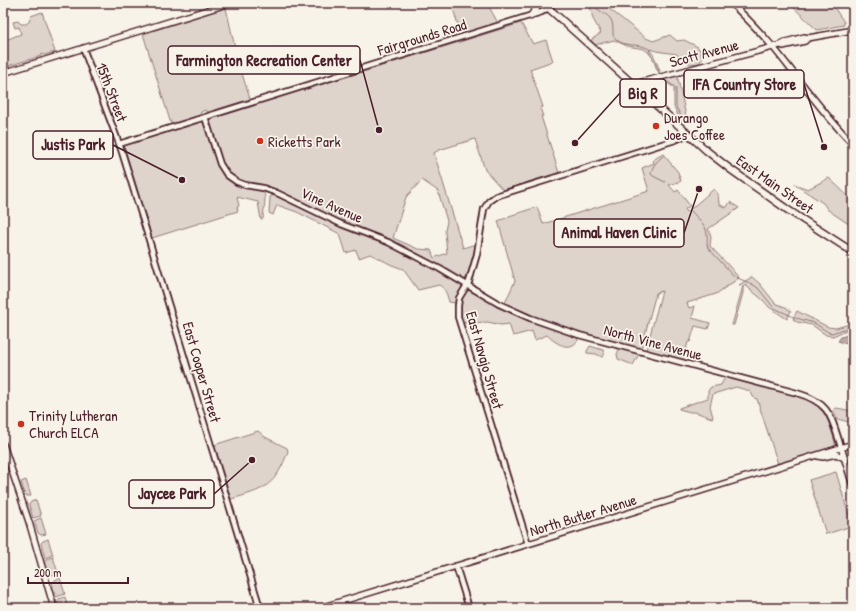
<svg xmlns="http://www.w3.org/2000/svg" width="856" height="611" font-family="'Patrick Hand',sans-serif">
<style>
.green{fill:#ded4cc;stroke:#947a7c;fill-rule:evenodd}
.water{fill:#bcaaa7;stroke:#8e7275}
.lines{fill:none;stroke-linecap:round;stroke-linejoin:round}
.stream{stroke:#8e7275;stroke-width:1}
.tertiary-casing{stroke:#4a1f2b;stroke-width:8}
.secondary-casing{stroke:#4a1f2b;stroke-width:8}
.primary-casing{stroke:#4a1f2b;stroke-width:9}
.tertiary{stroke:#f7f3e8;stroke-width:4.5}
.secondary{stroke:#f7f3e8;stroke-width:5}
.primary{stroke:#f7f3e8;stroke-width:6}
.poi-dot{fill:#c8321e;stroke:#f7f3e8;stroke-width:1.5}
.labels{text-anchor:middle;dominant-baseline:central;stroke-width:3.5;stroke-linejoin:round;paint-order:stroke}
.street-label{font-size:15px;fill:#4a1f2b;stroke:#f7f3e8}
.poi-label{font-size:15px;fill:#4a1f2b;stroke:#f7f3e8;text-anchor:start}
.leader{fill:none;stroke:#4a1f2b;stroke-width:1.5}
.callout-dot{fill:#4a1f2b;stroke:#f7f3e8;stroke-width:1.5}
.callout{fill:#f7f3e8;stroke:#4a1f2b;stroke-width:1.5}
.callout-label{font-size:16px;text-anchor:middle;font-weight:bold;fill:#4a1f2b}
</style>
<rect width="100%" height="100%" fill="#f7f3e8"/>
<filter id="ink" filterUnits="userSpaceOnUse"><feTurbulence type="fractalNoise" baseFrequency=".025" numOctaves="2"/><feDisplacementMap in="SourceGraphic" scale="8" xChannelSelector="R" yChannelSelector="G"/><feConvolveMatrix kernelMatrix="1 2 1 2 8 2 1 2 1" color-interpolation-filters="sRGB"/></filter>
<g filter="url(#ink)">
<path class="green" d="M451,3H487L498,23L461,34Z
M589,3H602L646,38L653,41L670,35L677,41L684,40L698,47L703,58L699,63L690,64L676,54L656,51L650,49L649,51L654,60L660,74L657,70L653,58L648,52L644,49L627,46L614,40L595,45L591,40L601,33L593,19Z
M789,3H831L844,22V25L817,30Z
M226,8L238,61L250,99L208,112L205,110L201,112L200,115L171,124L143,34Z
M42,12L55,52L44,55L42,54L41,56L8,66L4,55L7,50L5,48V47L4,46L3,47V41L21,34L19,27L15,28L13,22L18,21L21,24H26L29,22L31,16Z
M521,23L533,44L546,40L553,61L530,69L543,107L540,108L543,116H541L559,173L503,190L485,170L475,139L439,150L434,153L463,248L476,244L470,267L465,280L388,241L348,225L263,186L246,183L236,180L228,173L222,164L210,122L213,118ZM422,180L438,191L447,221L445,231L447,253L434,258L431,250L418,249L393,238L406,197Z
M677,75L686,116L685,126L679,120L677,113L674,107V88L666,82L665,79Z
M200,122H203L204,124C212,146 215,177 240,186C247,189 255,189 262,190C268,195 263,211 263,219L261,220L258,202L237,197L239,206L237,207L238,211L152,238L124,146Z
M663,154L678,172L681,181L669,185L675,192L678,190L690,206L685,209L687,212L714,189L718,194L719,204L726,208L730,202L739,208L708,229L711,236L710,246L729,266L739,278L716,294L687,303L689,308L695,306L692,318L710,323L708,329L695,326L690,342H688L683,361L646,350L662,291L656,293L641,349H640L546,322L504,305L515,281L498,221L509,217V216L537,207L543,224L649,191L642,168L654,163L653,160Z
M829,178L853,201V227L828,210L823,203L794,184L808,189Z
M275,194L348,229L393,247L439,271L462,286L456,299L455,303L449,302C447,295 446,289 439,285L418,290L403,269L392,265L370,254L359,258L356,250L346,253L340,234L297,212L277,205L273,215L269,213L270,197Z
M752,277L760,284L775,303L785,307L791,311L787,319L769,307L763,300L745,285L743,286V293L734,325H732L743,286L739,285Z
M468,290L501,307L577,336L578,340C570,353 555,343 547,335L535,340L532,331L513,336L509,324L501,325L488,322L463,323C459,310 459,300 468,290Z
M797,311L828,327L836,328L853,323V327L833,336L826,335L812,325L797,322L793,319Z
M590,346L603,350L604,351V356L602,357L596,354L587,353V351Z
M620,348L638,353L639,354L633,365L618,359L617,354Z
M725,377L804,398C827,407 828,421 835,442V446L832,448L778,464L757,399L754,398L750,391L736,387L713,394L710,406L713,417L712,418L695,412H690L679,409V408L708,398V391L711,387L721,385Z
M836,408L853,411V423L837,419L833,410Z
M258,431L265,437L287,448L288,451C276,485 265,490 231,499L214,445Z
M836,472L852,526L826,534L809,480Z
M26,480L31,496H27L25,494L21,482Z
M36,500L41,516L33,518L29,505L31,502Z
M41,518L46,534L41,535L38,533L34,521Z
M48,539L53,555L45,558L41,543L43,541Z
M53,557L58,573L53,575L49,572L45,560Z
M60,578L65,594L56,597L52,583L55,580Z
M65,597L68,608H59L56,600Z"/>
<path class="water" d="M851,334L853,335L851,343L847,344L838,341L841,337Z"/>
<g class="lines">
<path class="stream" d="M592,3C604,19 614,10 613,35C621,50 640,41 650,50C655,56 657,64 660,71
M667,81L676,88V107L682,118L681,121
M663,156C657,161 652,166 651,174L653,176L665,182
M691,211C697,218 707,225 707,235C708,240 706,243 708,248L735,277L752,284L758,288L774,308L796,318L814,323L828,332L832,333L853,326"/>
<defs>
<path id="tertiary" d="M83,48L121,149L143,220L260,608
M205,117L220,164L227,175L237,182L245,185L263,188L277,193L341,224L388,242L440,269L499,304L530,318L579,335L797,393C831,403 831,417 841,447
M119,144L542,12L548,8
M528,544L458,317V306L459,298L469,282L477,254L484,209L489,201L496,196L675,140L682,137L685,133
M456,566L469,608"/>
<path id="secondary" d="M731,3C746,17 760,32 773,47C800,80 823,114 853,144
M780,45L782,43L804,37L808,38L853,30
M3,73L230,3
M634,87L642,82L773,47L780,45L783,46L805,41L808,38
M3,444L29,522L54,608
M841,447L853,486
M818,456L823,457L836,454L844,458
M320,608L853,444"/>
<path id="primary" d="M539,3L544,4L707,151L730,169L788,210L853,252
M531,16L536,9L534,3"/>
</defs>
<use href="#tertiary" class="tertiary-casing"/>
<use href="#secondary" class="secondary-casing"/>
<use href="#primary" class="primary-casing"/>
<use href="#tertiary" class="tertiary"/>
<use href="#secondary" class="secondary"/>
<use href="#primary" class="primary"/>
</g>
</g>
<g class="poi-dot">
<circle cx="656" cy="126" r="4"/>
<circle cx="260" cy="141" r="4"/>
<circle cx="21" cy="424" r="4"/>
</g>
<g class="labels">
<g class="street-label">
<text transform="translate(422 37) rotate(-17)">Fairgrounds Road</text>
<text transform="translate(704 53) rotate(-15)">Scott Avenue</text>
<text transform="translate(112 92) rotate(69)">15th Street</text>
<text transform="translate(775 184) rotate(35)">East Main Street</text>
<text transform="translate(332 205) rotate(24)">Vine Avenue</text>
<text transform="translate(653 342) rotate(15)">North Vine Avenue</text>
<text transform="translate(485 360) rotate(74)">East Navajo Street</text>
<text transform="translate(202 372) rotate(74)">East Cooper Street</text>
<text transform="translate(583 515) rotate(-17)">North Butler Avenue</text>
</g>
<g class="poi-label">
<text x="664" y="117">Durango<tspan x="664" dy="17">Joes Coffee</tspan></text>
<text x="268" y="141">Ricketts Park</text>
<text x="29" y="415">Trinity Lutheran<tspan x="29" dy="17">Church ELCA</tspan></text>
</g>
</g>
<path class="leader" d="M379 130L360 60M824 147L804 84M575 143L620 93M182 180L113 145M699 189L684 233M252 460L214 494"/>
<g class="callout-dot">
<circle cx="379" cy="130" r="4"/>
<circle cx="824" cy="147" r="4"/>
<circle cx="575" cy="143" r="4"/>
<circle cx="182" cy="180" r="4"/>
<circle cx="699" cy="189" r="4"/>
<circle cx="252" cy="460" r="4"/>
</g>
<g class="callout">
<rect x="168" y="46" width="192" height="28" rx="4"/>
<rect x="684" y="70" width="120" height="28" rx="4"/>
<rect x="620" y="79" width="46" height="28" rx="4"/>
<rect x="33" y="131" width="80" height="28" rx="4"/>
<rect x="554" y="219" width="130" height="28" rx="4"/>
<rect x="129" y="480" width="85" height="28" rx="4"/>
</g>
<g class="callout-label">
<text x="264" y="66">Farmington Recreation Center</text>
<text x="744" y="90">IFA Country Store</text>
<text x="643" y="99">Big R</text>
<text x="73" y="150">Justis Park</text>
<text x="619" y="238">Animal Haven Clinic</text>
<text x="172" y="499">Jaycee Park</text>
</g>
<rect width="856" height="611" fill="none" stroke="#f7f3e8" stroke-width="16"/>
<rect x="8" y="8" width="840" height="595" fill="none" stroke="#4a1f2b" stroke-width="1.5" filter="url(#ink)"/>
<path d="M28 577v6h100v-6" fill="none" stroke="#4a1f2b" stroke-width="2"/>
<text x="34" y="577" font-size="12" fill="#4a1f2b" stroke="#f7f3e8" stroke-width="3" paint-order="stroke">200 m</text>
</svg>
